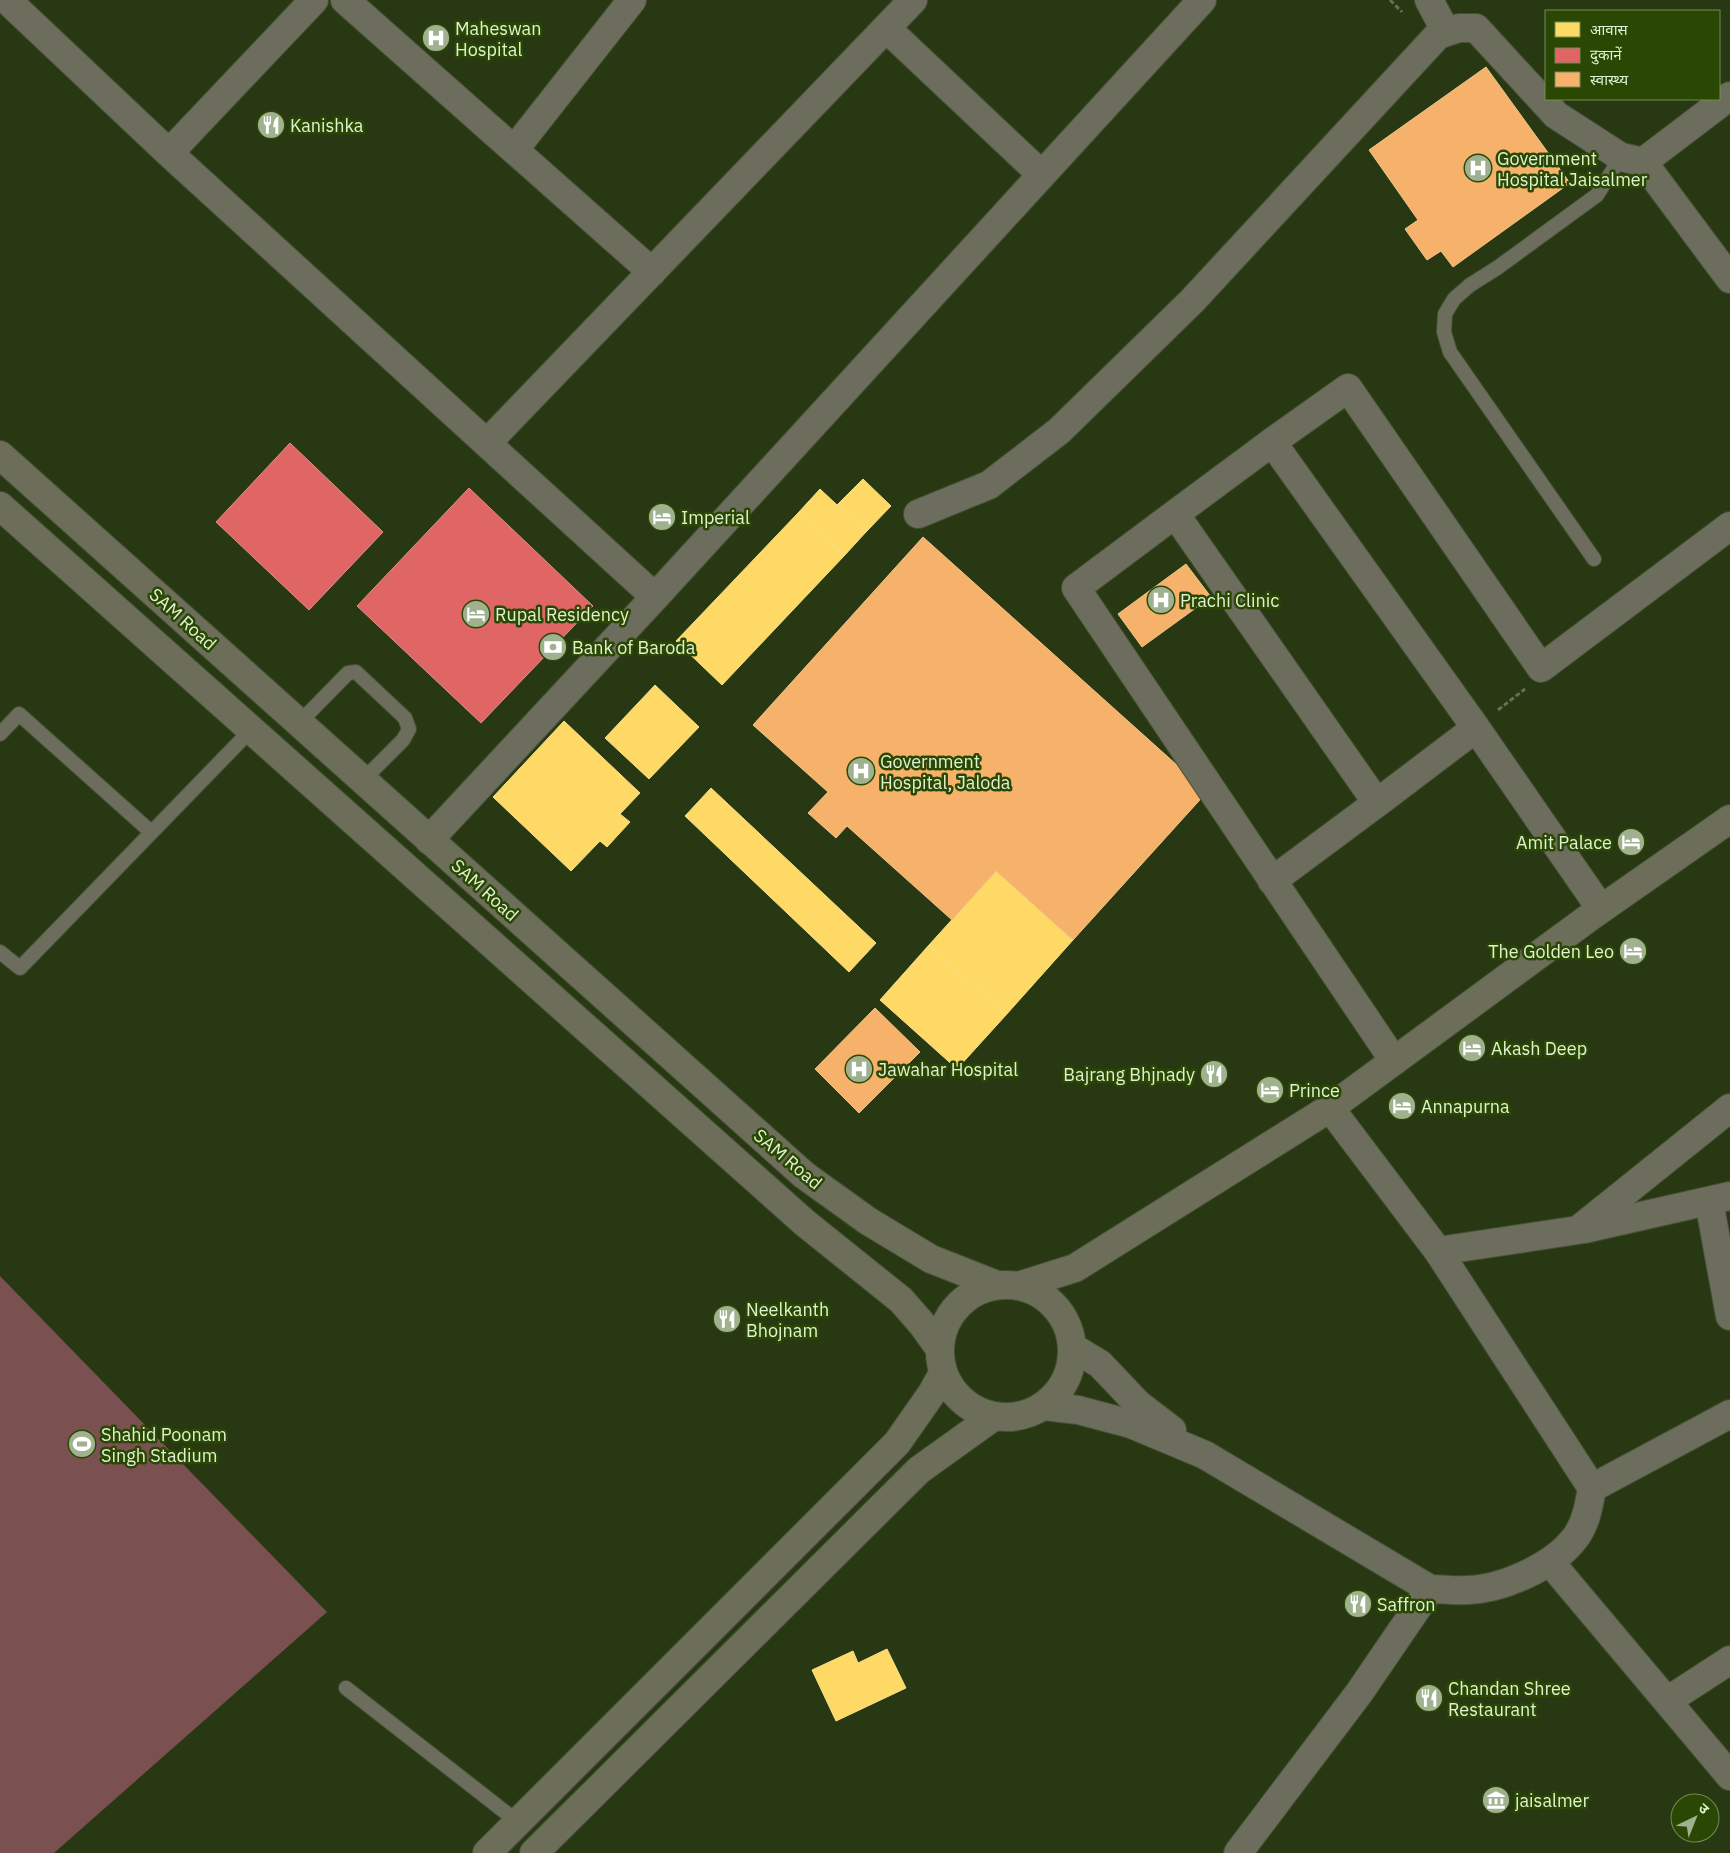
<svg xmlns="http://www.w3.org/2000/svg" width="1730" height="1853" font-family="'IBM Plex Sans','Noto Sans Devanagari',sans-serif">
<style>
.green{fill:#7b5051}
.homes{fill:#ffd966;stroke:#f5e086}
.shops{fill:#e06666;stroke:#e09086}
.health{fill:#f6b26b;stroke:#efc58a}
.lines{fill:none;stroke-linecap:round;stroke-linejoin:round}
.service-casing{stroke:#445234;stroke-width:16}
.minor-casing{stroke:#445234;stroke-width:30}
.tertiary-casing{stroke:#445234;stroke-width:30}
.secondary-casing{stroke:#445234;stroke-width:30}
.path{stroke:#696e5b;stroke-width:3;stroke-dasharray:5 2.5;stroke-linecap:butt}
.service{stroke:#6d6d5d;stroke-width:14}
.minor{stroke:#6d6d5d;stroke-width:28}
.tertiary{stroke:#6d6d5d;stroke-width:28}
.secondary{stroke:#6c6e59;stroke-width:28}
.labels{text-anchor:middle;dominant-baseline:central;stroke-width:5;stroke-linejoin:round;paint-order:stroke}
.poi-label{font-size:18px;fill:#dff2d1;stroke:#2a4703;text-anchor:start}
.street-label{font-size:18px;fill:#dff2d1;stroke:#2a4703}
</style>
<rect width="100%" height="100%" fill="#283812"/>
<path class="green" d="M0,1276L327,1612L54,1853H0Z"/>
<path class="homes" d="M863,479L891,506L866,532L837,505Z
M820,489L866,532L844,556L798,513Z
M798,513L844,556L722,685L676,641Z
M655,685L699,727L649,779L605,738Z
M564,721L640,793L620,814L630,822L607,847L600,841L571,871L493,797Z
M711,788L876,943L849,972L685,816Z
M996,871L1073,940L1006,1015L929,945Z
M929,945L1006,1015L957,1069L880,1000Z
M887,1649L906,1688L836,1721L812,1670L853,1651L858,1663Z"/>
<path class="shops" d="M290,443L383,532L309,610L216,522Z
M469,488L593,606L481,723L357,606Z"/>
<path class="health" d="M1486,67L1570,183L1453,267L1441,251L1427,260L1405,229L1418,220L1369,150Z
M923,537L1207,792L1073,940L996,871L952,920L847,826L836,838L808,813L828,792L753,725Z
M1186,564L1211,597L1142,647L1118,614Z
M875,1008L920,1052L859,1113L815,1069Z"/>
<g class="lines">
<defs>
<path id="service" d="M1594,559L1450,352L1444,332L1445,314L1454,299L1470,285L1497,268L1597,195L1621,157
M299,723L348,673L356,672L405,718L409,729L403,740L363,780
M0,734L19,714L151,832
M0,952L20,968L251,730
M346,1688L518,1822"/>
<path id="minor" d="M7,0L169,153L655,597
M345,0L652,272
M1429,0L1446,32
M886,28L1042,175
M1730,96L1643,162L1730,279
M514,150L632,0
M169,153L314,0
M1272,442L1348,388L1541,668L1730,526
M487,443L913,0
M918,514L989,485L1059,431L1192,301L1438,35L1459,28H1476L1556,115L1621,157L1643,162
M1175,514L1272,442L1476,728L1377,803
M1476,728L1601,909
M429,840L655,597L1202,0
M1272,881L1377,803L1175,514L1076,588L1394,1061
M1709,1201L1730,1316
M1584,1229L1730,1196
M1438,1251L1578,1230L1730,1108
M1592,1488L1730,1414
M1550,1562L1730,1776
M1667,1701L1730,1660
M1238,1853L1359,1693L1430,1589"/>
<path id="tertiary" d="M1072,1347L1100,1364L1138,1404L1172,1430
M1044,1406L1078,1410L1131,1424L1205,1455L1430,1589C1443,1589 1456,1591 1468,1590C1503,1589 1554,1566 1575,1538C1586,1524 1589,1505 1592,1488L1438,1251L1330,1108"/>
<path id="secondary" d="M0,455L804,1175L868,1221L931,1259L997,1285
M0,506L805,1223L901,1300L922,1324L940,1349
M940 1351a66 66 0 1 1 132 0a66 66 0 1 1-132 0Z
M1018,1286L1075,1268L1330,1108L1594,914L1730,819
M487,1853L897,1443L932,1393L943,1373
M534,1853L919,1470L993,1417"/>
</defs>
<use href="#service" class="service-casing"/>
<use href="#minor" class="minor-casing"/>
<use href="#tertiary" class="tertiary-casing"/>
<use href="#secondary" class="secondary-casing"/>
<path class="path" d="M1390,0L1402,12
M1498,710L1525,689"/>
<use href="#service" class="service"/>
<use href="#minor" class="minor"/>
<use href="#tertiary" class="tertiary"/>
<use href="#secondary" class="secondary"/>
</g>
<defs>
<symbol id="hospital-disc" viewBox="-11 -11 22 22"><circle r="9.5" fill="#9fb18e" stroke="#2a4703"/><path d="M-5-5h3v3.5h4V-5h3V5h-3V1.5h-4V5h-3Z" fill="#fff"/></symbol>
<symbol id="restaurant-disc" viewBox="-11 -11 22 22"><circle r="9.5" fill="#9fb18e" stroke="#2a4703"/><path d="M-5-6h1v4h1v-4h1v4h1v-4h1v5L-1.5 .5V6h-2V.5L-5-1ZM5-6V6H3V1.5H1.5Q1.5-4 5-6Z" fill="#fff"/></symbol>
<symbol id="hotel-disc" viewBox="-11 -11 22 22"><circle r="9.5" fill="#9fb18e" stroke="#2a4703"/><path d="M-6-4.5h1.5V1H6V5H4.5V3h-9V5H-6ZM-4 0a1.8 1.8 0 1 1 3.6 0ZM.5 0V-2.5h3Q6-2.5 6 0Z" fill="#fff"/></symbol>
<symbol id="bank-disc" viewBox="-11 -11 22 22"><circle r="9.5" fill="#9fb18e" stroke="#2a4703"/><path d="M-6-4H6V4H-6ZM0-2.3a2.3 2.3 0 1 0 0 4.6a2.3 2.3 0 1 0 0-4.6Z" fill="#fff"/></symbol>
<symbol id="stadium-disc" viewBox="-11 -11 22 22"><circle r="9.5" fill="#9fb18e" stroke="#2a4703"/><path d="M0-5a6.5 5 0 1 0 0 10a6.5 5 0 1 0 0-10ZM-3.5-1.8h7v3.6h-7Z" fill="#fff"/></symbol>
<symbol id="museum-disc" viewBox="-11 -11 22 22"><circle r="9.5" fill="#9fb18e" stroke="#2a4703"/><path d="M0-6L6-3V-2H-6V-3ZM-5-1h2V3h-2ZM-1-1h2V3h-2ZM3-1h2V3H3ZM-6 4H6V6H-6Z" fill="#fff"/></symbol>
</defs>
<g fill-rule="evenodd">
<use href="#hospital-disc" x="420" y="22" width="32" height="32"/>
<use href="#restaurant-disc" x="255" y="109" width="32" height="32"/>
<use href="#hospital-disc" x="1462" y="152" width="32" height="32"/>
<use href="#hotel-disc" x="646" y="501" width="32" height="32"/>
<use href="#hospital-disc" x="1145" y="584" width="32" height="32"/>
<use href="#hotel-disc" x="460" y="598" width="32" height="32"/>
<use href="#bank-disc" x="537" y="631" width="32" height="32"/>
<use href="#hospital-disc" x="845" y="755" width="32" height="32"/>
<use href="#hotel-disc" x="1615" y="826" width="32" height="32"/>
<use href="#hotel-disc" x="1617" y="935" width="32" height="32"/>
<use href="#hotel-disc" x="1456" y="1032" width="32" height="32"/>
<use href="#hospital-disc" x="843" y="1053" width="32" height="32"/>
<use href="#restaurant-disc" x="1198" y="1058" width="32" height="32"/>
<use href="#hotel-disc" x="1254" y="1074" width="32" height="32"/>
<use href="#hotel-disc" x="1386" y="1090" width="32" height="32"/>
<use href="#restaurant-disc" x="711" y="1303" width="32" height="32"/>
<use href="#stadium-disc" x="66" y="1428" width="32" height="32"/>
<use href="#restaurant-disc" x="1342" y="1588" width="32" height="32"/>
<use href="#restaurant-disc" x="1413" y="1682" width="32" height="32"/>
<use href="#museum-disc" x="1480" y="1784" width="32" height="32"/>
</g>
<g class="labels">
<g class="poi-label">
<text x="455" y="28">Maheswan<tspan x="455" dy="21">Hospital</tspan></text>
<text x="290" y="125">Kanishka</text>
<text x="1497" y="158">Government<tspan x="1497" dy="21">Hospital Jaisalmer</tspan></text>
<text x="681" y="517">Imperial</text>
<text x="1180" y="600">Prachi Clinic</text>
<text x="495" y="614">Rupal Residency</text>
<text x="572" y="647">Bank of Baroda</text>
<text x="880" y="761">Government<tspan x="880" dy="21">Hospital, Jaloda</tspan></text>
<text x="1612" y="842" text-anchor="end">Amit Palace</text>
<text x="1614" y="951" text-anchor="end">The Golden Leo</text>
<text x="1491" y="1048">Akash Deep</text>
<text x="878" y="1069">Jawahar Hospital</text>
<text x="1195" y="1074" text-anchor="end">Bajrang Bhjnady</text>
<text x="1289" y="1090">Prince</text>
<text x="1421" y="1106">Annapurna</text>
<text x="746" y="1309">Neelkanth<tspan x="746" dy="21">Bhojnam</tspan></text>
<text x="101" y="1434">Shahid Poonam<tspan x="101" dy="21">Singh Stadium</tspan></text>
<text x="1377" y="1604">Saffron</text>
<text x="1448" y="1688">Chandan Shree<tspan x="1448" dy="21">Restaurant</tspan></text>
<text x="1515" y="1800">jaisalmer</text>
</g>
<g class="street-label">
<text transform="translate(183 619) rotate(42)">SAM Road</text>
<text transform="translate(485 890) rotate(42)">SAM Road</text>
<text transform="translate(788 1159) rotate(40)">SAM Road</text>
</g>
</g>
<rect x="1545" y="10" width="175" height="90" fill="#2a4703" stroke="#728b55"/>
<rect x="1555" y="22" width="25" height="15" fill="#ffd966" stroke="#728b55"/>
<text x="1590" y="35" font-size="15" fill="#dff2d1">आवास</text>
<rect x="1555" y="48" width="25" height="15" fill="#e06666" stroke="#728b55"/>
<text x="1590" y="60" font-size="15" fill="#dff2d1">दुकानें</text>
<rect x="1555" y="72" width="25" height="15" fill="#f6b26b" stroke="#728b55"/>
<text x="1590" y="85" font-size="15" fill="#dff2d1">स्वास्थ्य</text>
<g transform="translate(1695 1818) rotate(43)"><circle r="24" fill="#2a4703" stroke="#728b55"/>
<path d="M0-4L9 19L0 12L-9 19Z" fill="#9fb18e"/>
<text y="-8" font-size="14" font-weight="bold" text-anchor="middle" fill="#dff2d1">उ</text>
</g>
</svg>
